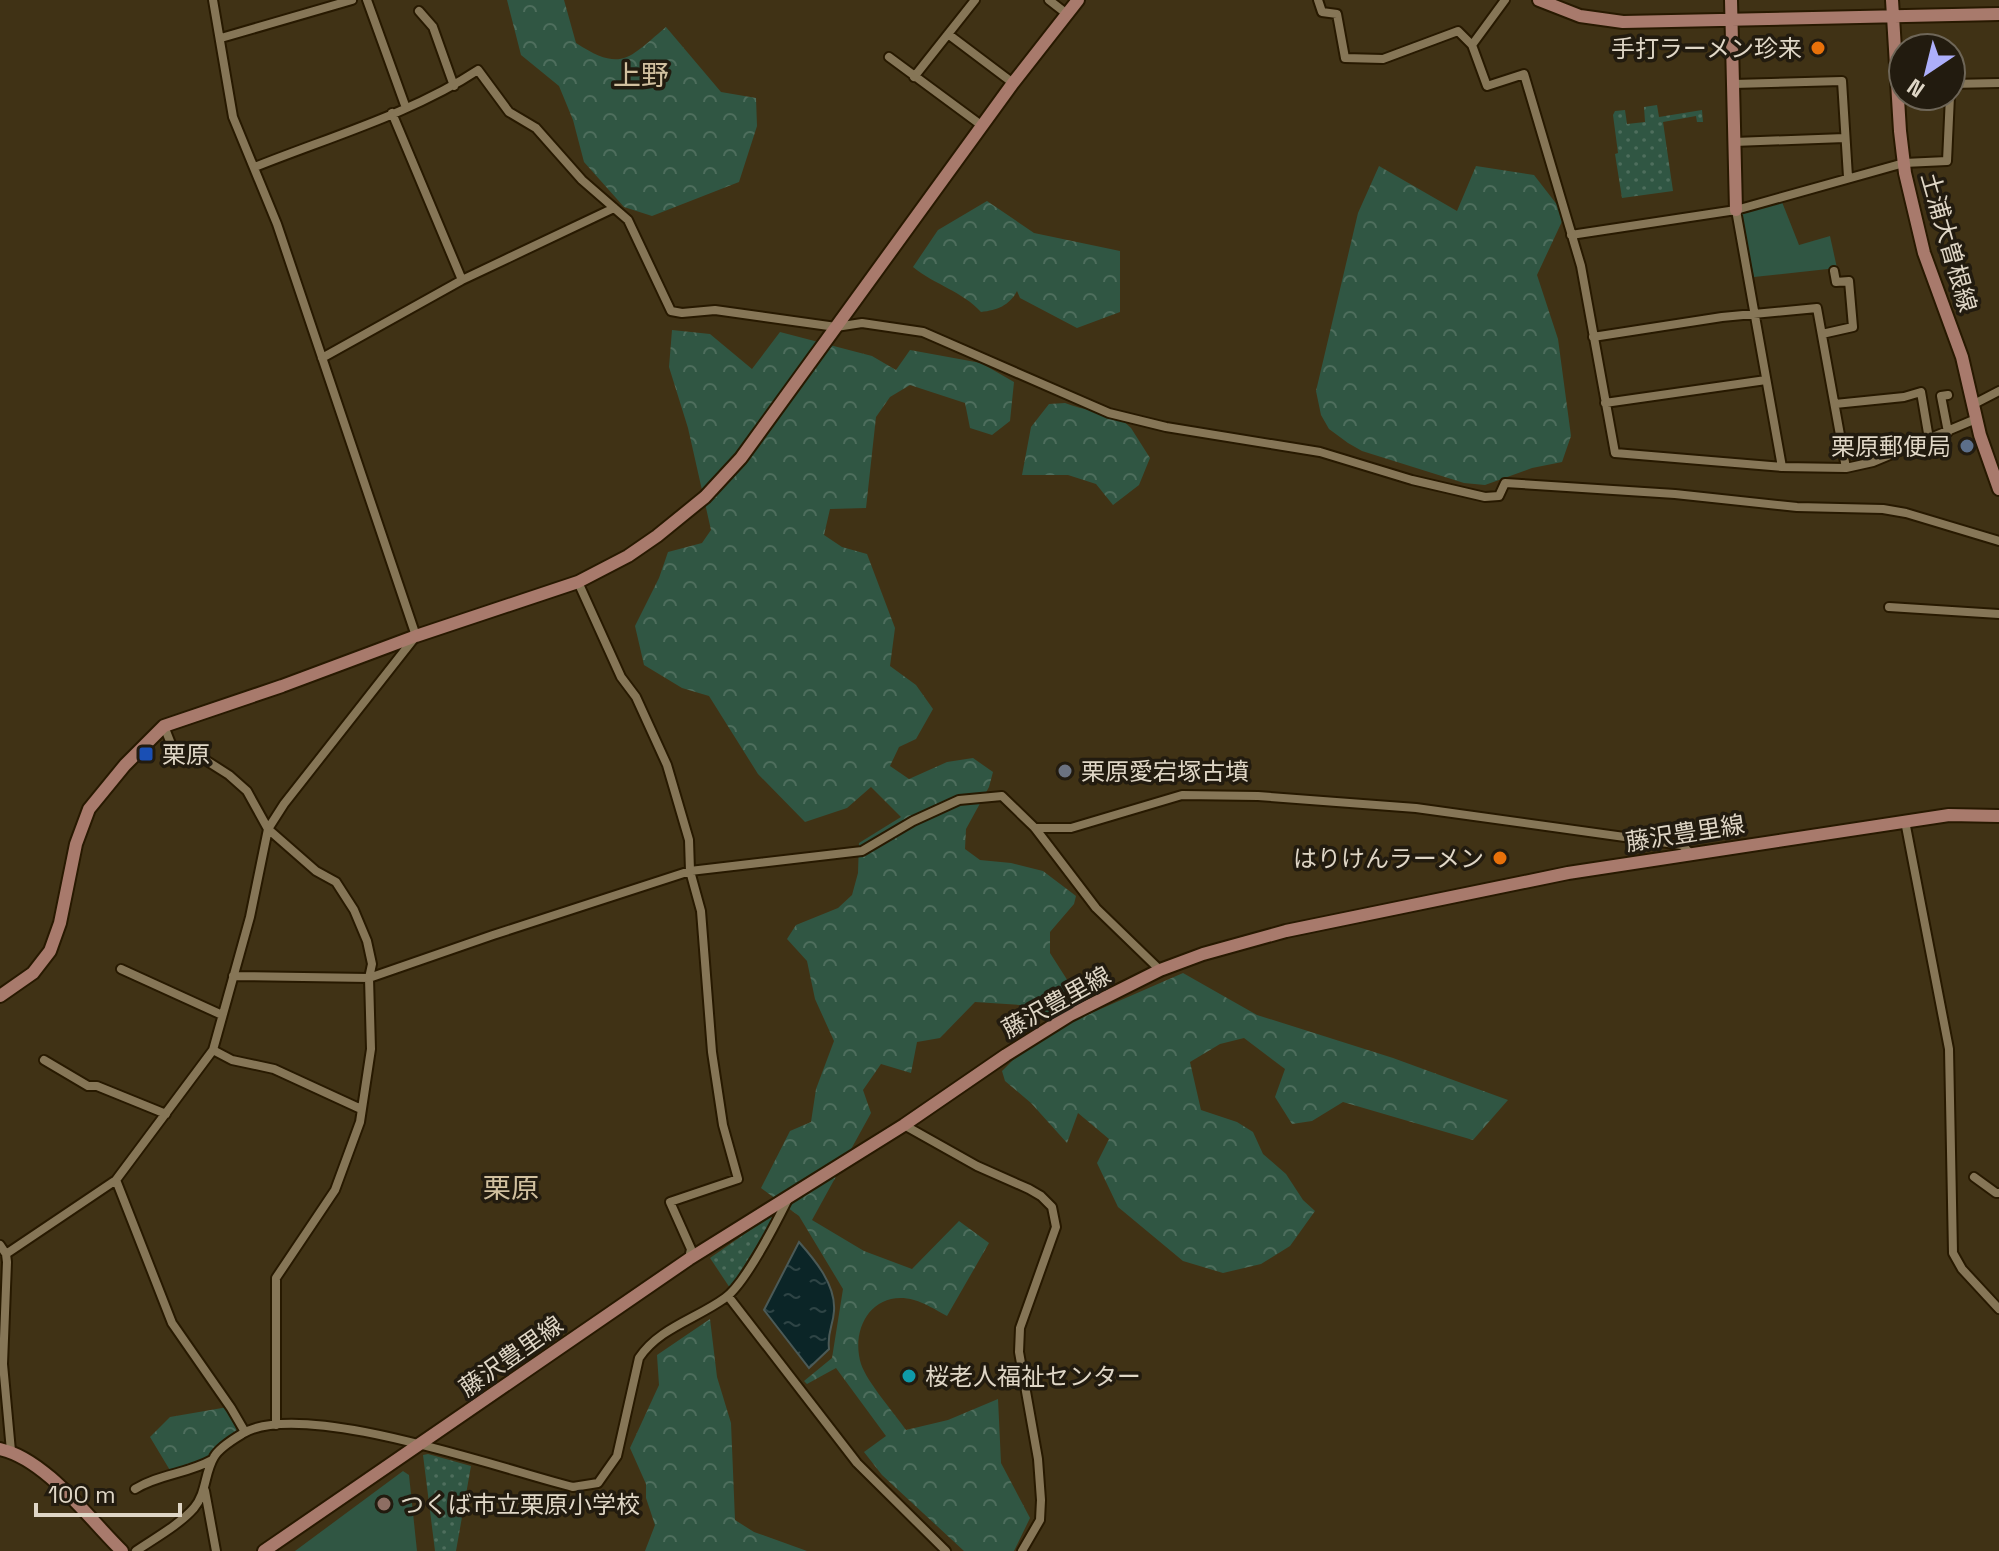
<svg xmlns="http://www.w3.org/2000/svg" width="1999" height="1551" font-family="'Space Grotesk','Noto Sans JP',sans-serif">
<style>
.grass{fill:url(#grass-dots)}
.forest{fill:url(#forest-crowns)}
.park{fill:#305643}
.water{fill:url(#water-ripples);stroke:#4b5a57;stroke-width:2}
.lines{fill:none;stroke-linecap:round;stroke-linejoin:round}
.street-casing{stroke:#271900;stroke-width:12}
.secondary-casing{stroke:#271900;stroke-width:16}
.street{stroke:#867657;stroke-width:8}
.secondary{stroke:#a87a6c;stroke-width:12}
.food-dot{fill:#e8710a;stroke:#221b0f;stroke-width:3}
.service-dot{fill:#5c6f8a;stroke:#221b0f;stroke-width:3}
.transit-dot{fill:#1a4fb4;stroke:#221b0f;stroke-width:3}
.worship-dot{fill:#6b7280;stroke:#221b0f;stroke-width:3}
.culture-dot{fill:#0f9aa8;stroke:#221b0f;stroke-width:3}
.education-dot{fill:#8d6e63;stroke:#221b0f;stroke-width:3}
.labels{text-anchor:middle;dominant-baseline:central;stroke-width:7;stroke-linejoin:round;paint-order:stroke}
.poi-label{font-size:24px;fill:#dfd6c6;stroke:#221b0f;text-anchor:start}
.street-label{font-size:24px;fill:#dfd6c6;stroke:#221b0f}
.quarter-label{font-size:28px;fill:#d1c09f;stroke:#221b0f}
</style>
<defs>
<pattern id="grass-dots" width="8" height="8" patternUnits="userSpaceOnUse" patternTransform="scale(2)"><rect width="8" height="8" fill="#305643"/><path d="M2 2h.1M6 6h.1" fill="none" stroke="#4e6e5d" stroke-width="1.8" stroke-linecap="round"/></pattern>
<pattern id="forest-crowns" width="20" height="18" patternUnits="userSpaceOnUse" patternTransform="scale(2)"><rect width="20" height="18" fill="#305643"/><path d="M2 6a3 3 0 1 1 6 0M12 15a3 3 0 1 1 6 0" fill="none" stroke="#4e6e5d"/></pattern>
<pattern id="water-ripples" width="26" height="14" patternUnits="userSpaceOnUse" patternTransform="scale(2)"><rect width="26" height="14" fill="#0b2527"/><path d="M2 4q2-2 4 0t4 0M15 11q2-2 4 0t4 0" fill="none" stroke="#2e4445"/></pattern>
</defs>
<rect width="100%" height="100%" fill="#403215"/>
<path class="grass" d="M1657,105L1659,117L1702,110L1703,122H1697L1696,116L1663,122L1673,191L1622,198L1615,154L1618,153L1613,115L1615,111L1625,110L1627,124L1645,122L1644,107Z
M772,1215V1221L730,1288L710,1258Z
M428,1454L471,1466L456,1551H435L423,1455Z"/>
<path class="forest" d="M507,0H564L576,43C622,73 629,58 666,27L721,92L756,98L757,126L739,182L652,216L624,207L584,162L573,120L559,86L521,55Z
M1379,166L1457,211L1476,166L1534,175L1565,215L1537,275L1558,339L1571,436L1562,462L1532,468L1485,485L1464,483L1362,451L1348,443L1329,429L1321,415L1316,391L1358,213Z
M987,201L1034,233L1120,251V312L1077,328L1020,298L1017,291C1009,306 997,310 981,312C962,291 935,285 913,267L938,230Z
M672,330L710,334L752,369L780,332L872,356L896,370L910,350L981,363L1014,382L1010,421L992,435L970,428L965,403L910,385L890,397L876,417L866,508L830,509L824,535L842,547L867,554L895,628L890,666L916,685L933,709L916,739L899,747L890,766L909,779L947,762L973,758L993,772L989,787L966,829L965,849L980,860L1011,863L1043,871L1076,896L1074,904L1050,932V953L1089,1014L1183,973L1257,1015L1393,1058L1508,1100L1473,1140L1343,1102L1312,1121L1292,1124L1275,1097L1285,1069L1244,1038L1220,1044L1190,1062L1201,1110L1237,1122L1253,1132L1263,1154L1286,1174L1303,1200L1315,1211L1290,1246L1261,1264L1223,1273L1183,1261L1118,1207L1097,1163L1109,1139L1078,1113L1067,1143L1031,1103L1005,1081L1002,1071L1013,1060L1053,1031L1036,1006L975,1002L940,1038L917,1042L911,1073L881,1064L863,1090L871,1113L812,1220L864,1251L912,1269L959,1221L989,1243L947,1316C936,1310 925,1303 914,1300C873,1289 850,1328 861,1364C867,1382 895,1414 906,1430L948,1420L998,1399L1001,1463L1030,1518L1014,1551H964L882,1475L864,1452L886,1436L836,1368L807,1384L804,1381L832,1358L843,1289L799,1216L761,1188L790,1131L811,1122L816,1089L834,1041L815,999L807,961L787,939L796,925L838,908L852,895L858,873L859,843L901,817L871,787L847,808L805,822L758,774L709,696L682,688L644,665L635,626L659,578L668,552L702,543L711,530L688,428L669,367Z
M1065,403C1079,408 1094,413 1108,407L1131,428L1150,458L1139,485L1113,505L1096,484L1068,475H1022L1031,427L1049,404Z
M710,1319L717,1377L731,1423L735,1520L754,1532L807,1551H645L655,1525L646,1498V1484L630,1448L659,1385L657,1355Z
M228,1407L238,1434L215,1449L203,1462L171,1472L150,1437L170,1417Z"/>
<path class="park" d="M1782,202L1799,245L1830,236L1837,268L1754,277L1741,217L1742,214Z
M403,1471L409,1475L417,1551H295Z"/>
<path class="water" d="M799,1242C815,1260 836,1285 834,1311C833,1327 827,1331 829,1349L809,1368L764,1310Z"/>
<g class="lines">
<defs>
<path id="street" d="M367,0L406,108
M1049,0L1067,14
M1318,0L1322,12L1337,14L1345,58L1383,59L1458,31L1472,45
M1505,0L1472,45L1487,86L1524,74L1581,266L1615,453L1782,467L1846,468L1873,462L1976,419
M419,11L433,27L454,86
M948,34L1013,83
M221,38L352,0
M889,57L981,125
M914,77L975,0
M1733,84L1842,81L1848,177
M1951,84L1999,83
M392,113L462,280
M1734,142L1845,138
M255,167C327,138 413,113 478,70L509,112L536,128L582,180L628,220L671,311L682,313L715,310L836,327L862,323L923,332L1109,413L1166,427L1320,452L1412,480L1485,497L1499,496L1505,483L1675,494L1797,507L1883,509L1906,513L1999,541
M1736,210L1782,467
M1571,235L1736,210L1904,163L1947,161L1950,96
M1822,334L1853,327L1849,281L1836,282L1834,271
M1593,337L1722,317L1817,308L1846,468
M322,358L462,280L614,208
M1948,395L1941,396L1948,432
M1605,403L1766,380
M1835,404L1904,397L1921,392L1929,439
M1974,404L1999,391
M578,582L621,677L636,697L667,765L689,840L690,871L701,911L712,1052L723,1125L738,1179L670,1202L691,1249L689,1258
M1889,607L1999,614
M164,726L173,749L196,754L229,775L247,791L268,829L316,871L336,882L354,910L367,941L372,964L369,978L371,1049L360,1122L335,1190L276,1278V1425
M1905,821L1949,1049L1953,1253L1962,1269L1999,1309
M1035,828H1071L1182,795L1258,796L1416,808L1682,845L1691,854
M121,969L222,1015
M233,976L369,978L493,935L690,871L862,851L913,821L959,800L1002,796L1035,828L1096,908L1160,970
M213,1050L232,1060L274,1069L361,1109
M44,1060L88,1086H97L166,1114
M904,1125L977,1166L1029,1189L1041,1196L1052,1207L1056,1227L1020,1328L1019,1352L1038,1459L1041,1500L1040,1520L1022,1551
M1974,1177L1996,1193H1999
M116,1180L172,1323L231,1408L245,1432
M0,1245L6,1254L7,1262L3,1364L11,1451
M6,1254L116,1180L213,1050L250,917L268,829L284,804L416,636L277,224L233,117L213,0
M728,1296L857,1463L946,1551
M135,1489C159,1474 187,1474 212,1460
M205,1491L216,1551
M136,1551C155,1538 179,1525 194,1508C207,1492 204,1474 214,1457C219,1448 232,1440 242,1434C300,1397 504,1470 573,1487L598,1483L617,1456L639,1358C659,1328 696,1319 725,1298C745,1284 776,1223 788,1199"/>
<path id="secondary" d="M1539,0L1580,16L1623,22L1999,14
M1731,0L1736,210
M1892,0L1900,131L1905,173L1924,253L1962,357L1980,435L1999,489
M0,996L33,973L50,951L60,923L76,844L89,809L125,765L164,726L282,686L416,636L578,582L628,556L657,536L705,497L741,458L1013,83L1078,0
M0,1449C46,1459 89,1519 122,1551
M264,1551L689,1259L904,1125L1006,1055L1070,1015L1160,970L1203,954L1286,931L1568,873L1949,815L1999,816"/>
</defs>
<use href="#street" class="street-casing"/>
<use href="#secondary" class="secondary-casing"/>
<use href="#street" class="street"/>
<use href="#secondary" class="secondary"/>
</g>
<g class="food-dot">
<circle cx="1818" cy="48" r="8"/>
<circle cx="1500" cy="858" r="8"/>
</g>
<circle class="service-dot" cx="1967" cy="446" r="8"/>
<rect class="transit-dot" x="138" y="746" width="16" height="16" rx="4"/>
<circle class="worship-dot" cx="1065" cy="771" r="8"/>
<circle class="culture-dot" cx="909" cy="1376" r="8"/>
<circle class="education-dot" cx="384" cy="1504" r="8"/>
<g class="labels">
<g class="poi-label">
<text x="1802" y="48" text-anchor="end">手打ラーメン珍来</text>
<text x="1951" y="446" text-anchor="end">栗原郵便局</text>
<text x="162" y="754">栗原</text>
<text x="1081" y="771">栗原愛宕塚古墳</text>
<text x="1484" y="858" text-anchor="end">はりけんラーメン</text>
<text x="925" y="1376">桜老人福祉センター</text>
<text x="400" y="1504">つくば市立栗原小学校</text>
</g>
<g class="street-label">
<text transform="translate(1949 242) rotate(74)">土浦大曽根線</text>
<text transform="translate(1685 833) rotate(-9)">藤沢豊里線</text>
<text transform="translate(1056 1002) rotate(-29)">藤沢豊里線</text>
<text transform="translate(511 1356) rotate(-35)">藤沢豊里線</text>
</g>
<g class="quarter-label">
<text x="641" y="75">上野</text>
<text x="511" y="1188">栗原</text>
</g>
</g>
<g transform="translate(1927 72) rotate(215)"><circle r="38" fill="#221b0f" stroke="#6e6658" stroke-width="2"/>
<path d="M0-6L14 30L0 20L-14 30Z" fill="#adaffb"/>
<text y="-12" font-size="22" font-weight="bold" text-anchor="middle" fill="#dfd6c6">N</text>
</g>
<path d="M36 1503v12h144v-12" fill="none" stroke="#dfd6c6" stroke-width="4"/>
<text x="48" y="1503" font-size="24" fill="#dfd6c6" stroke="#221b0f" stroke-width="6" paint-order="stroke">100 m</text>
</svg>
